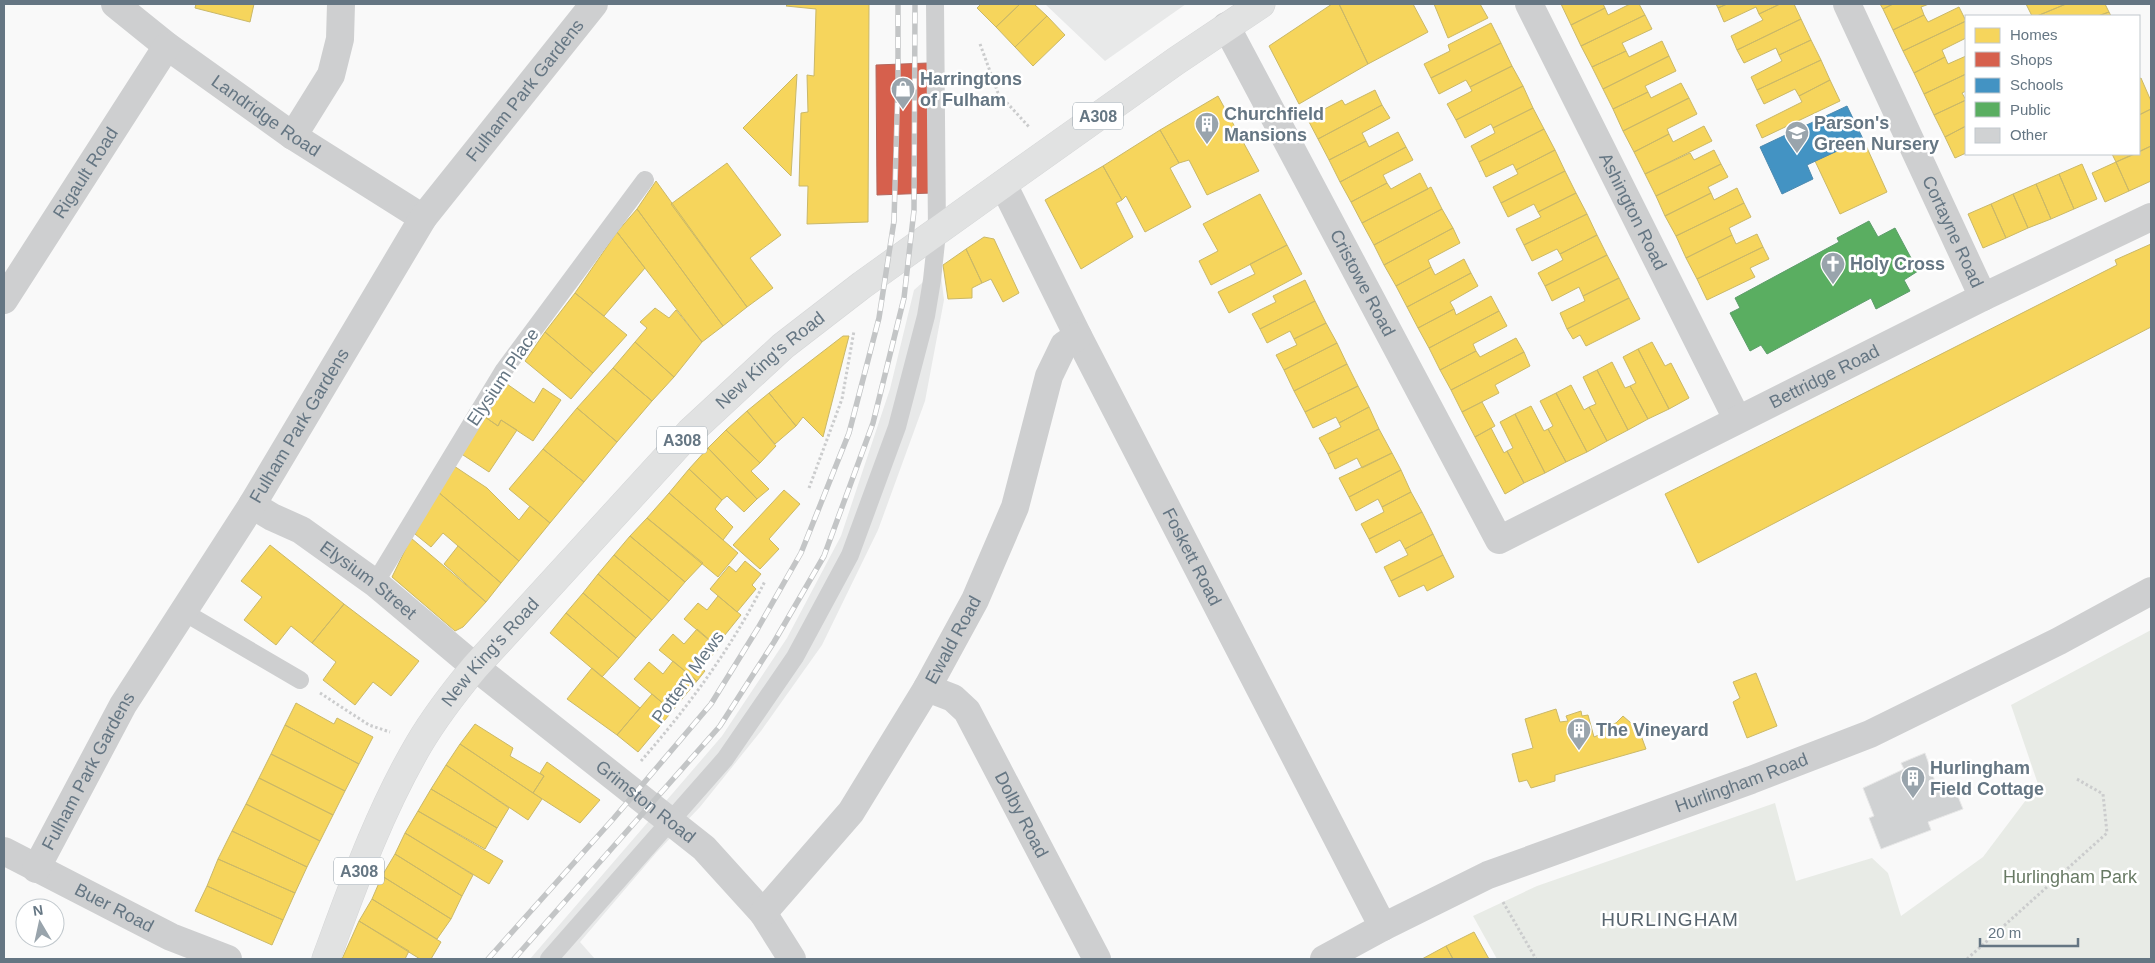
<svg xmlns="http://www.w3.org/2000/svg" width="2155" height="963" font-family="Helvetica,sans-serif">
<style>
.built{fill:#e8e9e9}
.green{fill:#e8ebe6}
.homes{fill:#f6d55c;stroke:#cab868}
.shops{fill:#d6604d;stroke:#b4675d}
.schools{fill:#4393c3;stroke:#4d8ab0}
.public{fill:#5aae61;stroke:#5d9d6b}
.building{fill:#d0d2d3;stroke:#e8e8e8}
.lines{fill:none;stroke-linecap:round;stroke-linejoin:round}
.primary-casing{stroke:#d5d6d7;stroke-width:29}
.path{stroke:#cbcccd;stroke-width:3;stroke-dasharray:2.5 2.5;stroke-linecap:butt}
.service{stroke:#cecfd0;stroke-width:18}
.minor{stroke:#cecfd0;stroke-width:28}
.tertiary{stroke:#cecfd0;stroke-width:28}
.primary{stroke:#e1e2e2;stroke-width:28}
.rail-casing{stroke:#c3c5c6;stroke-width:5.5}
.rail{stroke:#fff;stroke-width:4;stroke-dasharray:11;stroke-linecap:butt}
.labels{text-anchor:middle;dominant-baseline:central;stroke-width:5;stroke-linejoin:round;paint-order:stroke}
.shield{fill:#fff;stroke:#939fa8;stroke-width:1}
.shield-label{font-size:16px;font-weight:bold;fill:#657683}
.poi-label{font-size:18px;font-weight:bold;fill:#657683;stroke:#fff;text-anchor:start}
.street-label{font-size:18px;fill:#657683;stroke:#fff}
.park-label{font-size:18px;fill:#687a64;stroke:#fff}
.neighbourhood-label{font-size:19px;letter-spacing:1px;fill:#57646e;stroke:#fff}
</style>
<rect width="100%" height="100%" fill="#f9f9f9"/>
<path class="built" d="M1045,4H1186L1105,61Z
M940,267L944,300L925,401L878,530L822,645L761,731L700,807L656,853L580,942L595,959H530L722,736L787,638L841,536L890,389L914,290Z"/>
<path class="green" d="M2151,630V959H1497L1473,916L1537,886L1775,803L1796,881L1872,858L1888,873L1901,916L1983,857L2038,784L2011,705Z"/>
<path class="homes" d="M196,4H254L250,22L195,8Z
M788,4H869L868,222L807,224L808,186H799L801,113L808,112L807,75L814,76L816,9L786,6Z
M981,4H1020L996,27L977,8Z
M1020,4H1034L1047,16L1015,47L996,27Z
M1332,4H1339L1368,64L1299,104L1269,46Z
M1339,4H1413L1428,32L1368,64Z
M1434,4H1480L1488,18L1448,38Z
M1561,4H1603L1605,8L1571,25Z
M1630,4H1639L1645,15L1581,46L1571,25L1605,8L1608,15Z
M1716,4H1727L1718,8Z
M1727,4H1780L1759,14L1756,7L1724,22L1718,8Z
M1780,4H1794L1801,19L1737,50L1731,36L1763,20L1759,14Z
M1880,4H1893L1883,9Z
M1893,4H1929L1921,7L1924,15L1893,30L1883,9Z
M2026,4H2066L2037,16H2032Z
M2066,4H2105L2109,12L2098,16H2037Z
M1959,7L1966,21L1903,51L1893,30L1924,15L1928,22Z
M2109,12L2111,16H2098Z
M1645,15L1652,29L1622,43L1626,51L1592,67L1581,46Z
M1047,16L1065,35L1033,66L1015,47Z
M1801,19L1811,40L1779,55L1776,48L1744,63L1737,50Z
M1966,21V38L1942,50L1945,57L1914,73L1903,51Z
M1491,23L1501,43L1431,78L1424,64L1450,51L1448,45Z
M1811,40L1821,60L1757,90L1751,77L1782,61L1779,55Z
M1662,41L1669,56L1603,89L1592,67L1626,51L1629,57Z
M1501,43L1512,66L1470,87L1466,80L1439,94L1431,78Z
M1669,56L1676,71L1645,86L1648,92L1613,109L1603,89Z
M1966,56V74L1924,94L1914,73L1945,57L1948,64Z
M1821,60L1830,80L1799,96L1795,89L1764,104L1757,90Z
M1512,66L1523,86L1456,120L1447,104L1472,91L1470,87Z
M797,74L791,176L743,128Z
M1966,74V91L1962,93L1966,100L1934,115L1924,94Z
M2141,78L2151,101V109L2139,115V79Z
M1830,80L1840,101L1762,138L1756,125L1802,102L1799,96Z
M1681,83L1689,98L1623,131L1613,109L1648,92L1651,98Z
M1523,86L1533,108L1493,128L1491,124L1465,138L1456,120Z
M1375,90L1382,105L1318,139L1307,118L1342,100L1345,105Z
M1218,96L1259,171L1207,195L1189,160L1179,163L1160,130Z
M1689,98L1697,114L1667,129L1669,134L1634,152L1623,131Z
M1966,100V126L1945,137L1934,115Z
M1382,105L1390,118L1362,133L1366,141L1329,160L1318,139Z
M1533,108L1544,129L1479,162L1471,146L1495,133L1493,128Z
M2151,109V146L2139,152V115Z
M1704,126L1712,141L1645,174L1634,152L1669,134L1673,142Z
M1966,126V153L1955,158L1945,137Z
M1544,129L1555,150L1516,170L1513,164L1486,177L1479,162Z
M1160,130L1179,163L1170,168L1191,207L1145,232L1126,196L1122,200L1103,166Z
M1398,132L1406,147L1340,182L1329,160L1366,141L1369,147Z
M1863,139L1887,192L1840,214L1815,161Z
M2151,146V181L2129,191L2116,162Z
M1406,147L1413,160L1383,175L1387,183L1351,202L1340,182Z
M1555,150L1565,171L1501,203L1493,187L1518,174L1516,170Z
M1714,150L1721,164L1656,196L1645,174L1690,153L1694,160Z
M2112,154H2135L2116,162Z
M2116,162L2129,191L2105,202L2092,173Z
M727,163L781,235L750,258L773,288L747,307L671,204Z
M1721,164L1728,177L1708,187L1711,193L1665,216L1656,196Z
M2082,164L2097,199L2074,209L2059,174Z
M1103,166L1122,200L1116,203L1133,237L1081,269L1045,200Z
M1565,171L1576,193L1538,212L1534,204L1508,217L1501,203Z
M1420,173L1428,189L1362,223L1351,202L1387,183L1391,189Z
M2059,174L2074,209L2051,219L2036,184Z
M656,181L747,307L723,326L637,209Z
M2036,184L2051,219L2028,228L2013,194Z
M1431,187L1442,209L1374,245L1362,223Z
M1737,188L1744,203L1676,236L1665,216L1711,193L1714,200Z
M1576,193L1587,214L1524,245L1516,229L1541,217L1538,212Z
M1260,194L1287,245L1211,285L1199,261L1218,251L1203,224Z
M2013,194L2028,228L2006,238L1991,204Z
M1744,203L1751,217L1729,228L1732,235L1686,258L1676,236Z
M1991,204L2006,238L1983,248L1968,214Z
M637,209L723,326L702,342L617,232Z
M1442,209L1453,228L1384,265L1374,245Z
M1587,214L1597,235L1560,254L1557,249L1532,261L1524,245Z
M1453,228L1460,243L1428,260L1431,267L1396,286L1384,265Z
M617,232L645,268L604,316L575,293Z
M1757,234L1763,247L1697,279L1686,258L1732,235L1736,244Z
M1597,235L1607,255L1545,286L1538,273L1563,260L1560,254Z
M984,237L994,239L1019,293L1003,302L991,279L982,283L966,249Z
M2151,244V327L1698,563L1665,494L2117,265L2115,260Z
M1287,245L1302,274L1229,313L1218,292L1255,274L1250,264Z
M1763,247L1769,259L1750,268L1755,277L1707,300L1697,279Z
M966,249L982,283L972,288V298L948,299L943,265Z
M1607,255L1619,278L1583,296L1579,287L1552,301L1545,286Z
M1464,259L1471,273L1407,307L1396,286L1431,267L1435,275Z
M1471,273L1478,286L1450,302L1454,309L1418,328L1407,307Z
M1619,278L1629,298L1567,329L1560,313L1585,301L1583,296Z
M1305,280L1315,301L1260,329L1252,314L1276,302L1273,296Z
M575,293L627,335L593,373L545,332Z
M1491,296L1499,311L1429,348L1418,328L1454,309L1456,315Z
M1629,298L1640,319L1586,346L1580,335L1573,339L1567,329Z
M1315,301L1326,323L1294,339L1290,331L1267,343L1260,329Z
M655,308L669,318L676,310L702,342L674,377L635,342L647,328L640,322Z
M1499,311L1507,326L1473,344L1476,351L1440,370L1429,348Z
M1326,323L1337,343L1284,370L1276,355L1297,345L1294,339Z
M545,332L593,373L571,399L525,361Z
M843,336H849L823,437L803,417L796,426L769,393Z
M1516,338L1524,352L1451,390L1440,370L1476,351L1480,357Z
M635,342L674,377L652,401L613,368Z
M1652,342L1665,366L1671,363L1689,398L1669,409L1638,349Z
M1337,343L1347,364L1294,391L1284,370Z
M1638,349L1669,409L1648,419L1630,386L1636,383L1623,357Z
M1524,352L1530,366L1495,385L1499,393L1462,412L1451,390Z
M1612,362L1625,388L1630,386L1648,419L1628,430L1597,370Z
M1347,364L1358,386L1305,412L1294,391Z
M613,368L652,401L617,442L577,408Z
M1597,370L1628,430L1607,441L1589,407L1596,404L1583,377Z
M507,384L534,403L543,388L561,400L533,441L501,420L498,426L485,417Z
M1571,385L1584,410L1589,407L1607,441L1587,452L1556,393Z
M1358,386L1369,407L1339,423L1336,417L1313,428L1305,412Z
M769,393L796,426L775,444L747,411Z
M1556,393L1587,452L1566,462L1548,429L1553,426L1540,401Z
M1482,402L1495,426L1475,437L1462,412Z
M1531,406L1544,431L1548,429L1566,462L1545,473L1515,414Z
M1369,407L1379,429L1328,454L1319,438L1341,427L1339,423Z
M577,408L617,442L584,482L543,449Z
M747,411L776,446L760,463L726,430Z
M1515,414L1545,473L1524,483L1507,451L1513,448L1500,422Z
M485,417L498,426L501,420L517,430L489,472L460,453Z
M1491,428L1504,453L1507,451L1524,483L1505,494L1475,437Z
M1379,429L1392,453L1362,468L1357,458L1335,469L1328,454Z
M726,430L760,463L751,471L769,489L757,499L708,448Z
M708,448L757,499L744,512L727,496L722,500L689,469Z
M543,449L584,482L550,523L509,489Z
M1392,453L1401,470L1349,497L1339,478Z
M454,466L487,488L519,520L530,506L550,523L519,561L437,491Z
M689,469L722,500L715,509L733,527L723,540L669,493Z
M1401,470L1411,492L1382,507L1378,499L1356,511L1349,497Z
M784,490L800,504L769,539L779,549L760,569L733,545Z
M437,491L519,561L501,583L443,533L431,547L415,534Z
M1411,492L1422,512L1369,539L1361,524L1384,512L1382,507Z
M669,493L738,553L718,577L647,518Z
M1422,512L1433,534L1405,549L1400,540L1376,553L1369,539Z
M647,518L703,563L685,582L630,536Z
M1433,534L1443,555L1391,581L1384,567L1408,555L1405,549Z
M630,536L685,582L669,601L614,555Z
M411,538L486,602L463,627L455,631L392,577Z
M270,545L344,604L312,643L291,626L276,645L244,620L262,597L241,581Z
M458,546L501,583L486,602L444,564Z
M614,555L669,601L652,620L598,574Z
M1443,555L1454,577L1427,591L1424,585L1399,597L1391,581Z
M745,561L761,574L752,585L756,589L737,612L710,589L729,566L736,572Z
M598,574L652,620L636,638L583,593Z
M583,593L636,638L619,658L566,613Z
M718,596L741,615L716,646L684,619L698,603L707,610Z
M344,604L419,661L391,696L373,682L355,705L323,680L336,662L312,643Z
M566,613L619,658L602,677L550,633Z
M697,629L719,648L701,668L705,671L697,681L659,650L673,634L684,644Z
M673,661L697,681L672,711L634,679L649,662L663,674Z
M592,668L640,708L617,735L567,699Z
M1756,673L1777,726L1747,738L1733,702L1740,698L1733,682Z
M652,694L664,704L660,708L669,715L638,752L617,735Z
M296,703L334,724L337,718L373,737L359,764L285,725Z
M1556,709L1560,722L1568,721L1566,716L1581,711L1582,716L1588,715L1594,737L1601,734L1604,727L1616,723L1623,716L1639,730L1646,749L1555,775V781L1531,788L1527,780L1519,782L1512,754L1533,748L1525,719Z
M475,724L513,748L510,756L544,776L533,793L460,744Z
M285,725L359,764L345,791L271,754Z
M460,744L542,799L528,820L446,765Z
M271,754L345,791L333,815L259,778Z
M547,762L600,800L580,823L533,793L544,776L540,773Z
M446,765L509,808L497,828L431,789Z
M259,778L333,815L320,841L246,804Z
M431,789L497,828L485,849L418,811Z
M246,804L320,841L307,867L232,831Z
M418,811L503,861L489,884L405,833Z
M232,831L307,867L295,893L218,859Z
M405,833L473,875L462,896L395,854Z
M395,854L462,896L451,919L382,876Z
M218,859L295,893L283,920L207,886Z
M382,876L451,919L437,939L372,899Z
M207,886L283,920L272,945L195,911Z
M372,899L441,942L431,959H420L359,921Z
M359,921L409,951L405,959H342Z
M1474,932L1489,959H1453L1446,946Z
M1446,946L1453,959H1422Z"/>
<path class="shops" d="M928,63L932,193L877,195L876,65Z"/>
<path class="schools" d="M1847,106L1863,139L1807,165L1813,179L1782,194L1760,147Z"/>
<path class="public" d="M1869,221L1878,237L1895,228L1918,271L1904,280L1910,291L1876,309L1871,298L1767,354L1761,345L1750,351L1730,313L1740,308L1735,298L1839,242L1837,238Z"/>
<path class="building" d="M1925,753L1938,790L1953,784L1963,809L1928,822L1931,830L1881,849L1869,818L1874,816L1863,788L1904,769L1901,763Z"/>
<g class="lines">
<defs>
<g id="primary">
<path id="s13" d="M326,959C353,886 379,812 419,744C435,717 455,691 475,667L690,432L783,346L862,285L1003,184L1176,61L1261,4"/>
</g>
</defs>
<use href="#primary" class="primary-casing"/>
<path class="path" d="M980,44L998,93L1030,128
M809,488L842,399L854,331
M320,693L369,725L390,732
M641,761C689,706 733,646 765,581
M1503,902L1536,959
M1967,959L2107,833L2103,794L2075,778"/>
<path class="service" d="M375,583L504,370L645,180
M182,611L300,680
M549,959L725,759L795,657L850,555L897,427L926,316L932,280L937,233L935,4"/>
<g class="minor">
<path id="s1" d="M115,4L167,46L293,136L423,218"/>
<path id="s2" d="M1529,4L1737,419"/>
<path id="s3" d="M1847,4L1983,297"/>
<path id="s4" d="M1226,26L1499,540L1983,297L2151,217"/>
<path d="M293,136L331,75L340,39L341,4"/>
<path id="s5" d="M1003,184L1078,336L1383,927"/>
<path id="s6" d="M4,300L167,46"/>
<path id="s7" d="M252,505L272,517L301,530L375,583L475,667L704,848L763,913L792,959"/>
<path id="s8" d="M927,688L953,698L967,711L1097,959"/>
<path id="s9" d="M4,851L171,937L228,959"/>
<path id="s10" d="M36,869L123,705L252,505L423,218L594,4"/>
<path id="s11" d="M763,913L851,812L927,688L975,600L1015,507L1049,376L1064,345L1078,336"/>
</g>
<path class="tertiary" id="s12" d="M1324,959L1383,927L1488,875L1751,780L1870,734L2059,641L2151,591"/>
<use href="#primary" class="primary"/>
<defs>
<path id="rail" d="M488,959L614,818L711,704L758,628L801,553L849,433L879,318L894,221L898,80V4
M514,959L720,726L774,642L824,556L873,423L904,298L914,210L915,4"/>
</defs>
<use href="#rail" class="rail-casing"/>
<use href="#rail" class="rail"/>
</g>
<defs>
<symbol id="shop-pin" viewBox="-11 -11 22 30"><path d="M0 17L-7.5 6A9.5 9.5 0 1 1 7.5 6Z" fill="#99a4ac" stroke="#fff"/><path d="M-5-2.5h2.3a2.7 3.5 0 0 1 5.4 0H5L5.5 6h-11ZM-1.5-2.5h3a1.5 2.3 0 0 0-3 0Z" fill="#fff"/></symbol>
<symbol id="building-pin" viewBox="-11 -11 22 30"><path d="M0 17L-7.5 6A9.5 9.5 0 1 1 7.5 6Z" fill="#99a4ac" stroke="#fff"/><path d="M-4-6H4V6H1V3H-1V6H-4ZM-2.5-4.3h1.7v1.8h-1.7ZM.8-4.3h1.7v1.8H.8ZM-2.5-1h1.7V.8h-1.7ZM.8-1h1.7V.8H.8Z" fill="#fff"/></symbol>
<symbol id="school-pin" viewBox="-11 -11 22 30"><path d="M0 17L-7.5 6A9.5 9.5 0 1 1 7.5 6Z" fill="#99a4ac" stroke="#fff"/><path d="M0-5L7-2L0 1L-7-2ZM-4 1L0 2.5L4 1V4Q0 6-4 4Z" fill="#fff"/></symbol>
<symbol id="church-pin" viewBox="-11 -11 22 30"><path d="M0 17L-7.5 6A9.5 9.5 0 1 1 7.5 6Z" fill="#99a4ac" stroke="#fff"/><path d="M-1.2-6h2.4v3.5h3.3v2.4h-3.3V6h-2.4V-.1h-3.3v-2.4h3.3Z" fill="#fff"/></symbol>
</defs>
<g fill-rule="evenodd">
<use href="#shop-pin" x="889" y="75" width="28" height="38"/>
<use href="#building-pin" x="1193" y="110" width="28" height="38"/>
<use href="#school-pin" x="1783" y="119" width="28" height="38"/>
<use href="#church-pin" x="1819" y="250" width="28" height="38"/>
<use href="#building-pin" x="1565" y="716" width="28" height="38"/>
<use href="#building-pin" x="1899" y="764" width="28" height="38"/>
</g>
<g class="labels">
<g class="shield">
<rect x="1073" y="102.5" width="50" height="27" rx="4"/>
<rect x="657" y="426.5" width="50" height="27" rx="4"/>
<rect x="334" y="857.5" width="50" height="27" rx="4"/>
</g>
<g class="shield-label">
<text x="1098" y="116">A308</text>
<text x="682" y="440">A308</text>
<text x="359" y="871">A308</text>
</g>
<g class="poi-label">
<text x="920" y="79">Harringtons<tspan x="920" dy="21">of Fulham</tspan></text>
<text x="1224" y="114">Churchfield<tspan x="1224" dy="21">Mansions</tspan></text>
<text x="1814" y="123">Parson's<tspan x="1814" dy="21">Green Nursery</tspan></text>
<text x="1850" y="264">Holy Cross</text>
<text x="1596" y="730">The Vineyard</text>
<text x="1930" y="768">Hurlingham<tspan x="1930" dy="21">Field Cottage</tspan></text>
</g>
<g class="street-label">
<text stroke="none"><textPath href="#s10" startOffset="921">Fulham Park Gardens</textPath></text>
<text stroke="none"><textPath href="#s1" startOffset="188">Landridge Road</textPath></text>
<text stroke="none"><textPath href="#s6" startOffset="151">Rigault Road</textPath></text>
<text stroke="none"><textPath href="#s2" startOffset="232">Ashington Road</textPath></text>
<text stroke="none"><textPath href="#s3" startOffset="251">Cortayne Road</textPath></text>
<text stroke="none"><textPath href="#s4" startOffset="291">Cristowe Road</textPath></text>
<text stroke="none"><textPath href="#s13" startOffset="756">New King's Road</textPath></text>
<text stroke="none"><textPath href="#s4" startOffset="946">Bettridge Road</textPath></text>
<text transform="translate(503 377) rotate(-56)">Elysium Place</text>
<text stroke="none"><textPath href="#s10" startOffset="516">Fulham Park Gardens</textPath></text>
<text stroke="none"><textPath href="#s5" startOffset="418">Foskett Road</textPath></text>
<text stroke="none"><textPath href="#s7" startOffset="139">Elysium Street</textPath></text>
<text stroke="none"><textPath href="#s11" startOffset="334">Ewald Road</textPath></text>
<text stroke="none"><textPath href="#s13" startOffset="351">New King's Road</textPath></text>
<text transform="translate(688 677) rotate(-54)">Pottery Mews</text>
<text stroke="none"><textPath href="#s10" startOffset="111">Fulham Park Gardens</textPath></text>
<text stroke="none"><textPath href="#s12" startOffset="454">Hurlingham Road</textPath></text>
<text stroke="none"><textPath href="#s7" startOffset="494">Grimston Road</textPath></text>
<text stroke="none"><textPath href="#s8" startOffset="164">Dolby Road</textPath></text>
<text stroke="none"><textPath href="#s9" startOffset="124">Buer Road</textPath></text>
</g>
<g class="park-label">
<text x="2070" y="877">Hurlingham Park</text>
</g>
<g class="neighbourhood-label">
<text x="1670" y="919">HURLINGHAM</text>
</g>
</g>
<rect width="2155" height="963" fill="none" stroke="#657683" stroke-width="10"/>
<rect x="1965" y="15" width="175" height="140" fill="#ffffff" stroke="#c1c8cd"/>
<rect x="1975" y="28" width="25" height="15" fill="#f6d55c" stroke="#c1c8cd"/>
<text x="2010" y="40" font-size="15" fill="#657683">Homes</text>
<rect x="1975" y="52" width="25" height="15" fill="#d6604d" stroke="#c1c8cd"/>
<text x="2010" y="65" font-size="15" fill="#657683">Shops</text>
<rect x="1975" y="78" width="25" height="15" fill="#4393c3" stroke="#c1c8cd"/>
<text x="2010" y="90" font-size="15" fill="#657683">Schools</text>
<rect x="1975" y="102" width="25" height="15" fill="#5aae61" stroke="#c1c8cd"/>
<text x="2010" y="115" font-size="15" fill="#657683">Public</text>
<rect x="1975" y="128" width="25" height="15" fill="#d0d2d3" stroke="#c1c8cd"/>
<text x="2010" y="140" font-size="15" fill="#657683">Other</text>
<g transform="translate(40 923) rotate(351)"><circle r="24" fill="#ffffff" stroke="#c1c8cd"/>
<path d="M0-4L9 19L0 12L-9 19Z" fill="#99a4ac"/>
<text y="-8" font-size="14" font-weight="bold" text-anchor="middle" fill="#657683">N</text>
</g>
<path d="M1980 938v8h98v-8" fill="none" stroke="#657683" stroke-width="2.5"/>
<text x="1988" y="938" font-size="15" fill="#657683" stroke="#ffffff" stroke-width="4" paint-order="stroke">20 m</text>
</svg>
